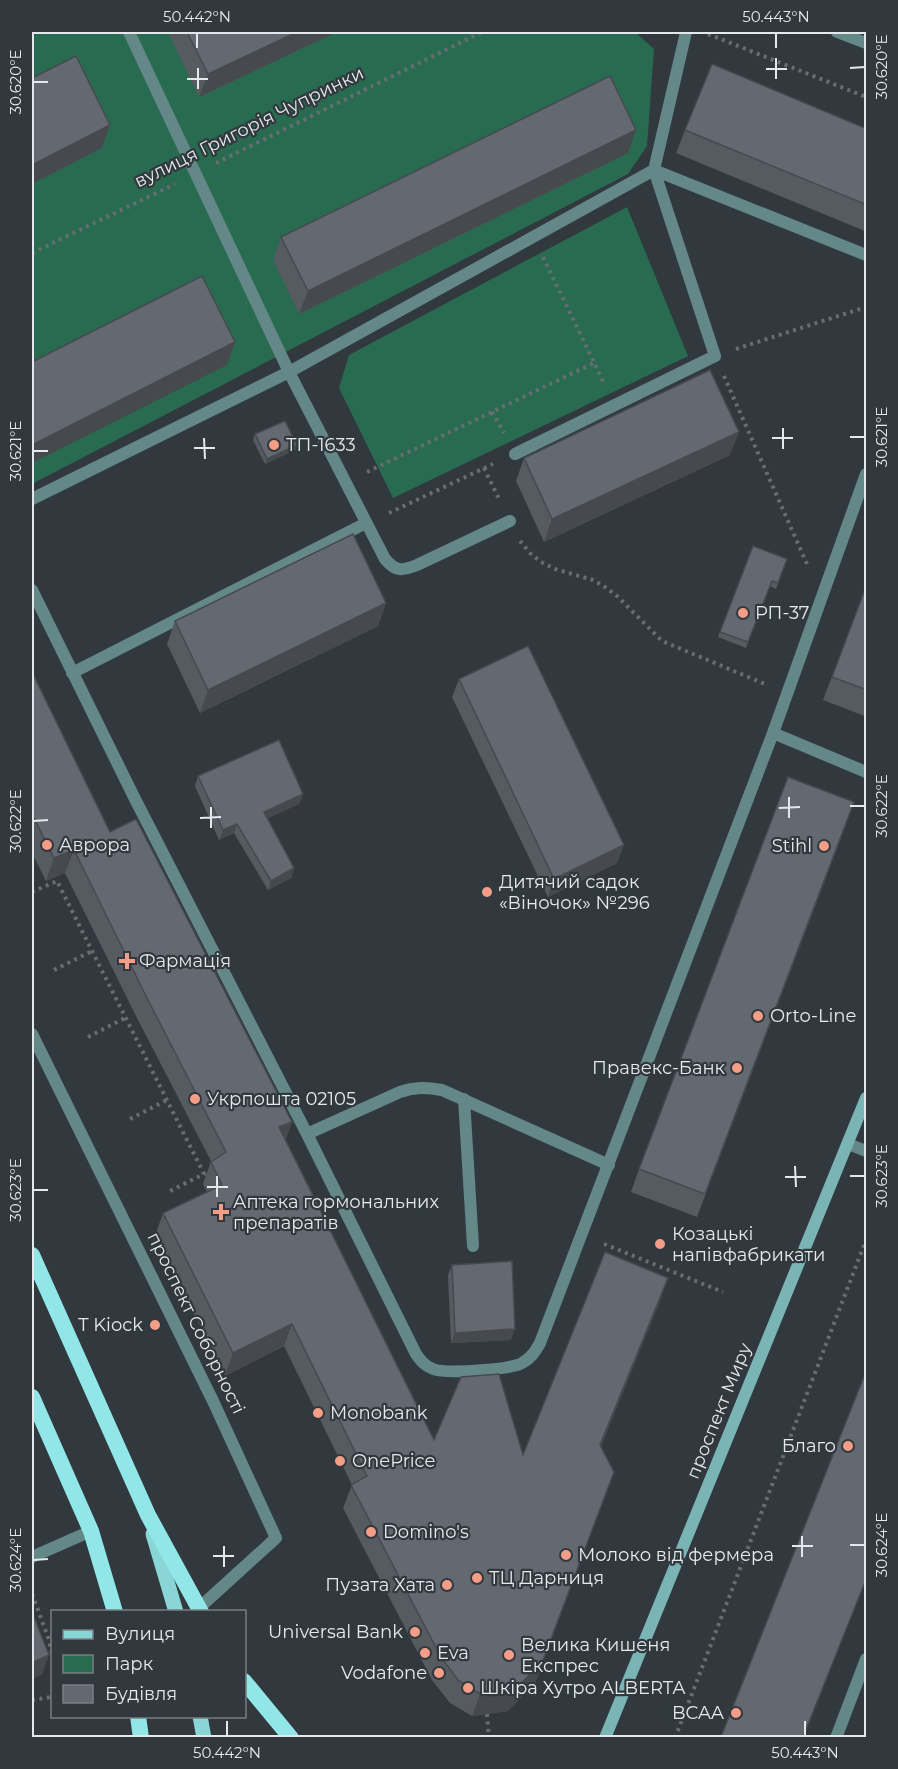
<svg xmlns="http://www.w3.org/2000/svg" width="898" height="1769" font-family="Montserrat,sans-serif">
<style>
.green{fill:#286b50}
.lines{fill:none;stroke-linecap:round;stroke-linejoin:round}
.path{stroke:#676e73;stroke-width:4;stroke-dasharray:3 4.5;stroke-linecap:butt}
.service{stroke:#648788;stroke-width:12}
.minor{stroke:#648788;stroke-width:12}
.secondary{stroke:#7ab4b5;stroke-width:12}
.primary{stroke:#8ad6d7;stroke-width:15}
.trunk{stroke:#91e6e7;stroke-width:16}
.wall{fill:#565a61}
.shaded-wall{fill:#464a4f}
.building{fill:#646971;stroke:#464a4f;stroke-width:1.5}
.ticks{fill:none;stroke:#e3e9ec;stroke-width:2}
.poi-dot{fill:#f49e87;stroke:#31393e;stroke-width:2}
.labels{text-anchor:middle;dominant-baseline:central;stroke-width:4.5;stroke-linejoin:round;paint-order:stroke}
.street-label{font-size:18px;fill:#e3e9ec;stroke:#31393e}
.poi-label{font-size:18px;fill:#e3e9ec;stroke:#31393e;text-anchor:start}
.neatline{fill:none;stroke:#e3e9ec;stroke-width:2}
.ticks-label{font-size:15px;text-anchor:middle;fill:#e3e9ec}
</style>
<rect width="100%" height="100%" fill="#31393e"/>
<path class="green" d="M41,32H635L654,49L647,146L628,174L32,484V36Z
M627,207L688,356L393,498L339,388L349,355Z"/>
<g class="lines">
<path class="path" d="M708,34L866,97
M216,163L482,32
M32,253L175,184
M543,257L605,385
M736,349L866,307
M724,376L807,564
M492,412L504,433
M484,468L499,499
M367,472L596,362
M389,513L493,464
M520,541L530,553L541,562L555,569L593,580L605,587L617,596L662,641L765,684
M32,892L57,881L204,1174L166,1193
M54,970L92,951
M88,1037L125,1018
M130,1119L167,1100
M604,1244L723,1292
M32,1594L48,1637L52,1653
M32,1700L52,1697
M487,1714L489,1738
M675,1738L866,1240"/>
<path class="service" d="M129,32L289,372L385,559C396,572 402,571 417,565L510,521
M654,170L866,255
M515,454L715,356L654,170L686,32
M32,499L289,372L654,170
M32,590L134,797L307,1134L400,1092C415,1087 426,1087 442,1090L609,1165
M72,673L366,523
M773,733L866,772
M464,1099L473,1246
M307,1134L416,1354C421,1361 425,1366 433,1369C446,1374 509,1370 522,1363C531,1358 535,1352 540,1343L773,733L866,474
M848,1144L866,1151
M836,1738L866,1659"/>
<path class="minor" d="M837,32L866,43
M32,1034L213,1401L276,1538L199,1608
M32,1557L91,1531"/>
<path class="secondary" d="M605,1738L866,1098"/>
<path class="primary" d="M153,1534L176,1612
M200,1716L204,1738"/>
<path class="trunk" d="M32,1255L148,1515L201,1612
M32,1397L91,1531L115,1612
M244,1681L291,1738
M138,1716L141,1738"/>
</g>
<path class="wall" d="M168,32H337L199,97Z
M867,129V232L676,153L685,130Z
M628,153L299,314L273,260L281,237Z
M255,434L297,445L295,450L265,464L253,440Z
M730,455L544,542L516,481L524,458Z
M753,546L787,559L776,589L770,586L746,648L718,637Z
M867,584V717L823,700Z
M386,603L378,626L200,713L167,644L175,621Z
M32,672L110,832L286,1140L434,1440L523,1455L668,1278L660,1301L601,1446L606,1494L535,1683L508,1711L472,1716L450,1703L432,1680L343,1508L352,1485L284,1346L225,1376L155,1236L163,1213L207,1192L203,1184L211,1161L137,1018L65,873L46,881L32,853Z
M459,679L624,845L617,863L548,897L452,697Z
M198,776L303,794L299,804L267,818L294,868L291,878L268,890L234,833L219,840L195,786Z
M846,825L697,1217L631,1192L639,1169Z
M452,1265L511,1340L451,1343L448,1275Z"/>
<path class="shaded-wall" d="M297,32H337L199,97L208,74Z
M110,125L102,148L32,184V165Z
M636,130L628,153L299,314L308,291Z
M235,342L227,365L32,463V445Z
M739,432L730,455L544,542L552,519Z
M297,445L295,450L265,464L267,459Z
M386,603L378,626L200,713L208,690Z
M303,794L299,804L260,822L264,812Z
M237,824L234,833L219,840L223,830Z
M624,845L617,863L548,897L554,879Z
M74,850L65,873L46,881L54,858Z
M294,868L291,878L268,890L271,881Z
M292,1122L284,1145L279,1127Z
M668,1278L660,1301L592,1468L600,1445Z
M292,1324L284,1346L225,1376L233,1353Z
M515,1329L511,1340L451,1343L455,1333Z
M606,1494L535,1683L508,1711L472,1716L480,1694Z
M867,1577L804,1737H803Z
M49,1655L42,1675L32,1679V1663Z"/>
<path class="building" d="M187,32H297L208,74Z
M76,56L110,125L32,165V78Z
M712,64L867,129V205L685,130Z
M610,76L636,130L308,291L281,237Z
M202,276L235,342L32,445V362Z
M710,370L739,432L552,519L524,458Z
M285,421L297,445L267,459L255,434Z
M353,534L386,603L208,690L175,621Z
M753,546L787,559L778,583L772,581L748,642L720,632Z
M867,584V690L832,677Z
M528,646L624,845L554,879L459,679Z
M32,672L110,832L136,819L292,1122L279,1127L434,1440L461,1377L499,1374L523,1455L605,1252L668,1278L600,1445L614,1472L543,1660L516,1689L480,1694L458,1680L441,1657L351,1485L367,1476L292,1324L233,1353L163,1213L222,1185L211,1162L226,1152L146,996L74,850L54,858L32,814Z
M279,740L303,794L264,812L294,868L271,881L237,824L223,830L198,776Z
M788,777L854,802L705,1194L639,1169Z
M512,1261L515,1329L455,1333L452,1265Z
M867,1369V1577L803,1737H721Z
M32,1612L49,1655L32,1663Z"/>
<path class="ticks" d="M197,33V48M776,33V48M776,58V79M198,68V89M850,68L865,67M766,69H787M187,79H208M33,82H48M783,428V449M850,437H865M204,438L205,459M772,438H793M194,448H215M33,451H48M789,797V818M850,806H865M211,807V828M779,808L800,807M200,818L221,817M33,821L48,820M795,1166L796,1187M217,1176V1197M850,1176H865M785,1177H806M207,1187H228M33,1190H48M802,1536V1557M850,1545H865M224,1546V1567M792,1546H813M213,1556H234M33,1560L48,1559M227,1721V1736M805,1721V1736"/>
<g class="poi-dot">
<circle cx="274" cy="445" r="6"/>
<circle cx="743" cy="613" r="6"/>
<circle cx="47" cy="845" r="6"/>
<circle cx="824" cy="846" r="6"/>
<circle cx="487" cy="892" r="6"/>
<path d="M124 952h6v6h6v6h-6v6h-6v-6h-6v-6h6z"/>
<circle cx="758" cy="1016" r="6"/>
<circle cx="737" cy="1068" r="6"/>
<circle cx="195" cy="1099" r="6"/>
<path d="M218 1203h6v6h6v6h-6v6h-6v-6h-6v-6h6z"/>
<circle cx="660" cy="1244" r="6"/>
<circle cx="155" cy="1325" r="6"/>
<circle cx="318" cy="1413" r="6"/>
<circle cx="848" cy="1446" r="6"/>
<circle cx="340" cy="1461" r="6"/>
<circle cx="371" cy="1532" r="6"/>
<circle cx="566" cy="1555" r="6"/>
<circle cx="477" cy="1578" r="6"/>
<circle cx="447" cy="1585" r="6"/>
<circle cx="415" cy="1632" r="6"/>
<circle cx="425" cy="1653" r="6"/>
<circle cx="509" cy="1655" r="6"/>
<circle cx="439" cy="1673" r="6"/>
<circle cx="468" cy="1688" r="6"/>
<circle cx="736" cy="1713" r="6"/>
</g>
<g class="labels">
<g class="street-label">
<text transform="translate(249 127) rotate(-26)">вулиця Григорія Чупринки</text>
<text transform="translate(196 1323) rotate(64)">проспект Соборності</text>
<text transform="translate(719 1411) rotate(-68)">проспект Миру</text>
</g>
<g class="poi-label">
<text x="286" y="445">ТП-1633</text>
<text x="755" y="613">РП-37</text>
<text x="59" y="845">Аврора</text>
<text x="812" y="846" text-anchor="end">Stihl</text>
<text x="499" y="882">Дитячий садок<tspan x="499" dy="21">«Віночок» №296</tspan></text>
<text x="139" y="961">Фармація</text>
<text x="770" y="1016">Orto-Line</text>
<text x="725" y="1068" text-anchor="end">Правекс-Банк</text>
<text x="207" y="1099">Укрпошта 02105</text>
<text x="233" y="1202">Аптека гормональних<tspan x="233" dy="21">препаратів</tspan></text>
<text x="672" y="1234">Козацькі<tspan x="672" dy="21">напівфабрикати</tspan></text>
<text x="143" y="1325" text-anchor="end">T Kiock</text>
<text x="330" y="1413">Monobank</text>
<text x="836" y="1446" text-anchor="end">Благо</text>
<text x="352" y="1461">OnePrice</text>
<text x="383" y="1532">Domino's</text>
<text x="578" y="1555">Молоко від фермера</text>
<text x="489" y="1578">ТЦ Дарниця</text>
<text x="435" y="1585" text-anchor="end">Пузата Хата</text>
<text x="403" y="1632" text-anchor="end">Universal Bank</text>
<text x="521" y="1645">Велика Кишеня<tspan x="521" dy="21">Експрес</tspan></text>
<text x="437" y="1653">Eva</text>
<text x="427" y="1673" text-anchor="end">Vodafone</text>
<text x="480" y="1688">Шкіра Хутро ALBERTA</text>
<text x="724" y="1713" text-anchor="end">BCAA</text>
</g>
</g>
<rect width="898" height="1769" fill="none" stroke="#31393e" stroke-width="66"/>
<rect x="51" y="1610" width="195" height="108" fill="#31393e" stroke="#787f84" stroke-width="1.5"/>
<rect x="63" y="1630" width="30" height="9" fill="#8ad6d7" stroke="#787f84" stroke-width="1.5"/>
<text x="105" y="1640" font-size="18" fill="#e3e9ec">Вулиця</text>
<rect x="63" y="1655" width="30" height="18" fill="#286b50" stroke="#787f84" stroke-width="1.5"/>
<text x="105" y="1670" font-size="18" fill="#e3e9ec">Парк</text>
<rect x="63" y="1685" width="30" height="18" fill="#646971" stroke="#787f84" stroke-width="1.5"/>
<text x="105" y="1700" font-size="18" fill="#e3e9ec">Будівля</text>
<rect x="33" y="33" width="832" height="1703" class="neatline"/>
<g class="ticks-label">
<text x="197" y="22">50.442°N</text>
<text x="776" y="22">50.443°N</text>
<text transform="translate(882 67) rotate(-90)" y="5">30.620°E</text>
<text transform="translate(16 82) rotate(-90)" y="5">30.620°E</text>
<text transform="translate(882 437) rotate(-90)" y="5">30.621°E</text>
<text transform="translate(16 451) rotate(-90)" y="5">30.621°E</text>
<text transform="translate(882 806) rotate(-90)" y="5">30.622°E</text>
<text transform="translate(16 821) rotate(-90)" y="5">30.622°E</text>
<text transform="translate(882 1176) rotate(-90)" y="5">30.623°E</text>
<text transform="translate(16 1190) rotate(-90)" y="5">30.623°E</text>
<text transform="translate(882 1545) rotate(-90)" y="5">30.624°E</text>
<text transform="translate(16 1560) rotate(-90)" y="5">30.624°E</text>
<text x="227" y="1758">50.442°N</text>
<text x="805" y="1758">50.443°N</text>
</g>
</svg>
